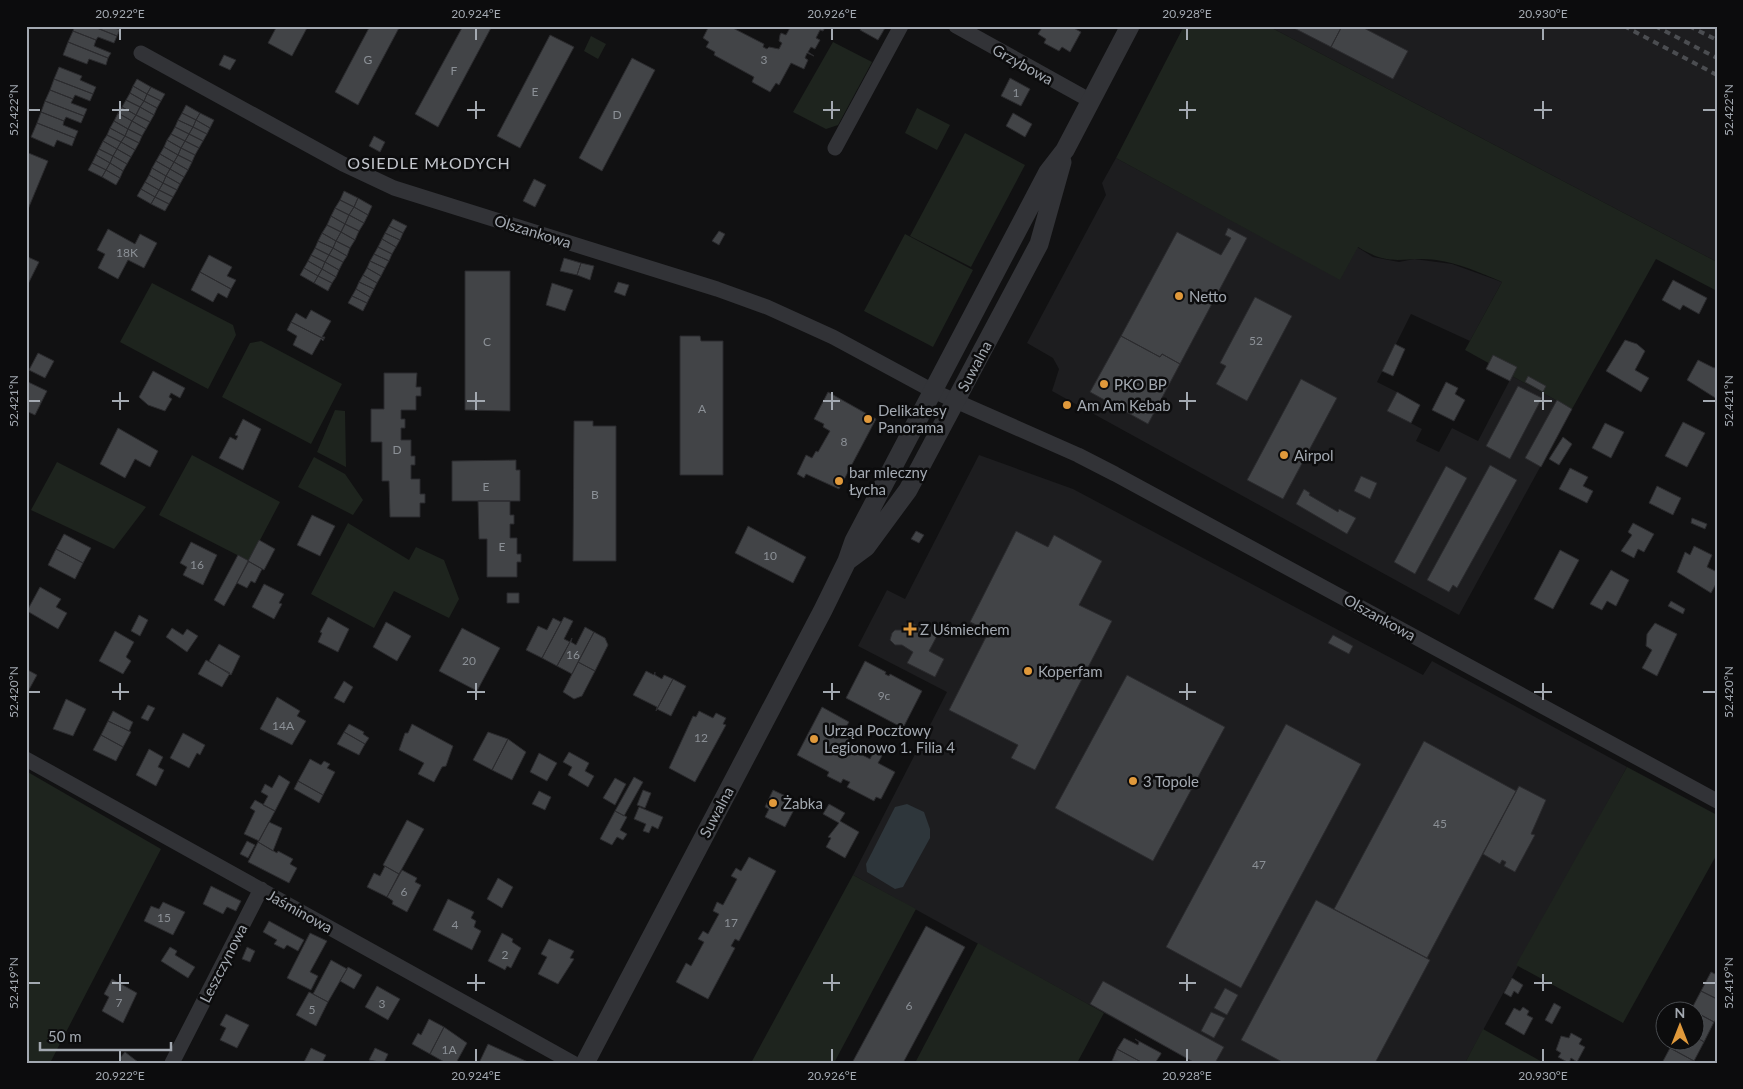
<svg xmlns="http://www.w3.org/2000/svg" width="1743" height="1089" font-family="Lato,sans-serif">
<style>
.built{fill:#1d1d1f}
.green{fill:#1e241e}
.water{fill:#2e363b}
.building{fill:#424447;stroke:#2b2b2e}
.lines{fill:none;stroke-linecap:round;stroke-linejoin:round}
.minor{stroke:#323337;stroke-width:15}
.tertiary{stroke:#323337;stroke-width:19}
.rail{stroke:#4b4d51;stroke-width:4;stroke-dasharray:6 5;stroke-linecap:butt}
.ticks{fill:none;stroke:#a3a9b1;stroke-width:2}
.poi-dot{fill:#e0993b;stroke:#0c0c0d;stroke-width:2}
.labels{text-anchor:middle;dominant-baseline:central;stroke-width:5;stroke-linejoin:round;paint-order:stroke}
.number-label{font-size:12px;fill:#8b9096}
.street-label{font-size:15px;fill:#a3a9b1;stroke:#0c0c0d}
.poi-label{font-size:15px;fill:#a3a9b1;stroke:#0c0c0d;text-anchor:start}
.neighbourhood-label{font-size:16px;letter-spacing:1px;fill:#c4c7ce;stroke:#0c0c0d}
.neatline{fill:none;stroke:#a3a9b1;stroke-width:2}
.ticks-label{font-size:12px;text-anchor:middle;fill:#a3a9b1}
</style>
<rect width="100%" height="100%" fill="#111112"/>
<path class="built" d="M1268,26H1717V262Z
M1116,158L1340,279L1357,247L1373,257L1399,262L1414,259L1452,264L1502,282L1470,341L1411,314L1377,382L1397,392L1388,411L1422,429L1416,441L1439,452L1452,428L1478,441L1512,376L1572,409L1459,615L1052,391L1059,369L1053,358L1027,343L1106,195L1102,183Z
M979,455L1073,489L1423,675L1432,661L1627,767L1465,1063H1195L853,875L947,692L858,646L887,590L905,599Z"/>
<path class="green" d="M1184,26H1268L1717,262V291L1656,259L1572,409L1465,350L1502,282C1481,273 1459,263 1436,260C1401,256 1392,268 1358,247L1340,280L1116,158Z
M591,36L606,44L598,59L584,51Z
M833,42L872,62L838,125L826,129L793,112Z
M917,108L950,125L937,150L905,133Z
M965,133L1025,165L971,267L910,236Z
M905,234L973,270L933,347L864,311Z
M152,283L233,325L236,335L208,389L120,342Z
M261,341L342,384L311,444L222,397L250,343Z
M335,410L345,411L346,467L317,452Z
M192,455L280,502L249,561L159,515Z
M314,457L345,474L363,500L353,515L298,487Z
M57,462L146,507L114,549L31,510Z
M348,523L409,560L416,547L444,560L459,599L449,618L394,591L374,628L311,594Z
M1627,767L1717,815V854L1623,1023L1516,965Z
M26,771L161,849L50,1063H26Z
M853,875L916,909L834,1063H751Z
M978,943L1104,1013L1077,1063H915Z
M1483,1029L1544,1063H1465Z"/>
<path class="water" d="M907,804L924,812L930,829V838L903,887L895,889L867,872L866,864L895,807Z"/>
<path class="building" d="M75,26H92L117,36L114,43L98,37L96,40L73,31Z
M92,26H110L120,30L117,36Z
M277,26H308L292,56L268,43Z
M370,26H400L358,105L335,92Z
M463,26H492L438,127L415,114Z
M709,26H729L764,44L763,47L767,49L769,47L779,49L782,43L779,41L780,35L781,33L786,35L791,26H826L823,31L820,30L816,38L820,40L815,49L811,47L808,52L814,56L807,53L805,58L808,60L804,69L791,63L779,85L776,83L770,92L752,82L754,77L714,55L715,52L706,47L709,42L703,38Z
M862,26H882L885,28L878,40L860,30Z
M1043,26H1070L1081,32L1070,52L1062,47L1059,51L1044,43L1046,39L1038,34Z
M1290,26H1342L1331,47Z
M1342,26H1360L1408,51L1393,79L1331,47Z
M73,31L96,40L94,46L111,53L108,58L68,42Z
M550,35L574,47L520,148L497,136Z
M68,42L108,58L106,65L89,59L87,64L63,55Z
M224,55L236,60L230,70L219,65Z
M632,58L655,70L602,171L579,158Z
M59,67L82,76L80,80L96,87L93,94L54,79Z
M1010,78L1030,89L1021,106L1001,96Z
M54,79L93,94L90,101L75,95L73,99L50,90Z
M137,79L151,87L147,94L133,86Z
M133,86L147,94L144,101L130,93Z
M151,87L165,94L161,101L147,94Z
M50,90L73,99L71,103L87,109L84,116L45,101Z
M130,93L144,101L140,107L126,100Z
M147,94L161,101L157,108L144,101Z
M126,100L140,107L136,115L122,107Z
M45,101L84,116L81,123L66,117L64,121L41,112Z
M144,101L157,108L154,115L140,107Z
M186,105L200,113L196,120L182,113Z
M122,107L136,115L132,121L118,113Z
M140,107L154,115L150,122L136,115Z
M41,112L64,121L63,125L78,131L75,138L37,123Z
M118,113L132,121L128,129L114,121Z
M182,113L196,120L193,127L178,120Z
M200,113L214,120L210,128L196,120Z
M1013,113L1032,124L1025,137L1006,126Z
M136,115L150,122L146,129L132,121Z
M178,120L193,127L189,134L175,127Z
M196,120L210,128L207,134L193,127Z
M114,121L128,129L125,136L110,128Z
M132,121L146,129L142,136L128,129Z
M37,123L75,138L72,146L57,140L54,147L31,137Z
M175,127L189,134L185,141L171,134Z
M193,127L207,134L203,141L189,134Z
M110,128L125,136L121,142L107,135Z
M128,129L142,136L139,143L125,136Z
M171,134L185,141L181,148L167,140Z
M189,134L203,141L199,148L185,141Z
M107,135L121,142L117,149L103,141Z
M125,136L139,143L135,150L121,142Z
M374,136L385,142L380,152L369,146Z
M167,140L181,148L178,155L164,147Z
M103,141L117,149L113,156L99,149Z
M185,141L199,148L195,155L181,148Z
M121,142L135,150L131,157L117,149Z
M164,147L178,155L174,162L160,154Z
M181,148L195,155L192,162L178,155Z
M99,149L113,156L110,163L96,155Z
M117,149L131,157L127,164L113,156Z
M26,152L48,161L26,214Z
M160,154L174,162L170,169L156,161Z
M96,155L110,163L106,170L92,163Z
M178,155L192,162L188,170L174,162Z
M113,156L127,164L123,171L110,163Z
M156,161L170,169L166,176L152,168Z
M174,162L188,170L184,177L170,169Z
M92,163L106,170L102,177L88,170Z
M110,163L123,171L120,178L106,170Z
M152,168L166,176L163,183L149,175Z
M170,169L184,177L180,184L166,176Z
M106,170L120,178L116,185L102,177Z
M149,175L163,183L159,190L145,182Z
M166,176L180,184L177,190L163,183Z
M534,179L546,185L535,207L523,201Z
M145,182L159,190L155,197L141,189Z
M163,183L177,190L173,197L159,190Z
M141,189L155,197L151,204L137,196Z
M159,190L173,197L169,204L155,197Z
M344,191L358,198L354,207L340,200Z
M155,197L169,204L165,211L151,204Z
M358,198L372,206L368,215L354,207Z
M340,200L354,207L349,215L335,208Z
M354,207L368,215L364,223L349,215Z
M335,208L349,215L345,224L331,216Z
M349,215L364,223L359,231L345,224Z
M331,216L345,224L341,232L327,225Z
M393,219L407,226L403,233L389,226Z
M345,224L359,231L355,240L341,232Z
M327,225L341,232L336,241L322,233Z
M389,226L403,233L400,240L385,233Z
M1228,228L1247,238L1180,364L1162,354L1160,357L1121,336L1177,232L1221,255L1231,238L1225,235Z
M108,229L135,244L140,234L157,243L144,268L128,260L118,279L98,268L105,254L97,250Z
M719,231L725,234L719,245L712,241Z
M341,232L355,240L350,248L336,241Z
M322,233L336,241L333,248L318,241Z
M385,233L400,240L396,247L382,239Z
M382,239L396,247L392,254L378,247Z
M318,241L333,248L329,255L315,248Z
M336,241L350,248L347,256L333,248Z
M378,247L392,254L389,261L374,254Z
M315,248L329,255L325,262L311,255Z
M333,248L347,256L343,262L329,255Z
M374,254L389,261L385,268L370,261Z
M209,255L232,267L227,276L236,280L231,289L200,272Z
M311,255L325,262L322,269L308,261Z
M329,255L343,262L339,270L325,262Z
M28,257L39,262L26,288V260Z
M564,258L581,263L577,275L560,271Z
M308,261L322,269L318,276L304,268Z
M370,261L385,268L381,276L367,268Z
M325,262L339,270L336,277L322,269Z
M581,263L594,266L590,280L577,275Z
M304,268L318,276L314,283L300,275Z
M367,268L381,276L377,283L363,275Z
M322,269L336,277L332,283L318,276Z
M465,271H510V411L465,410Z
M200,272L231,289L227,298L218,293L213,302L191,290Z
M363,275L377,283L374,289L359,282Z
M318,276L332,283L328,291L314,283Z
M1673,280L1707,298L1699,314L1683,305L1680,310L1662,300Z
M359,282L374,289L370,297L356,289Z
M618,282L629,285L625,296L614,292Z
M552,283L573,290L565,311L546,305Z
M356,289L370,297L367,303L352,296Z
M352,296L367,303L363,311L348,303Z
M1255,297L1292,316L1247,401L1216,384L1226,366L1220,363Z
M311,310L331,321L322,337H325L324,339L291,322L296,313L306,319Z
M291,322L324,339L323,341L321,339L312,355L293,345L297,336L287,330Z
M680,336H700L701,341H723V475H680Z
M1121,336L1160,357L1162,354L1180,364L1148,424L1090,392Z
M1625,340L1637,344L1645,351L1635,370L1649,378L1641,392L1606,371Z
M1395,344L1405,349L1393,376L1382,371Z
M38,353L54,361L45,378L29,370Z
M1493,355L1517,367L1510,381L1486,369Z
M1698,360L1714,368L1717,367V399L1687,380Z
M153,371L185,388L180,398L171,393L169,397L172,399L165,411L148,405L139,397Z
M384,373H417L416,387H421V396H416V410H401V419H405V428H401V440H411V456H415V465H411V479H420V494H425V503H420V517H390L389,481H382V442H371V409H384Z
M1528,376L1546,386L1543,392L1525,382Z
M1301,379L1337,398L1283,499L1247,480Z
M26,381L47,391L35,415L26,411Z
M1446,382L1458,388L1455,394L1465,400L1454,421L1432,410Z
M1518,386L1542,398L1510,459L1486,446Z
M828,392L876,419L839,489L806,474L804,478L797,474L806,455L812,458L816,451L818,452L830,431L823,427L824,424L814,419Z
M1397,392L1420,405L1411,423L1387,411Z
M1557,400L1572,409L1541,467L1525,458Z
M243,419L261,429L243,470L219,458L230,437L236,440L238,436L235,435Z
M574,421H593V426H616V561H573Z
M1683,422L1705,433L1687,467L1665,456Z
M1605,423L1624,432L1611,458L1592,448Z
M118,428L158,451L150,467L135,459L125,478L100,464Z
M1563,437L1572,444L1559,465L1549,459Z
M516,460V470H520V501H452V461Z
M1490,465L1517,480L1457,588L1453,585L1449,592L1427,580Z
M1446,466L1467,478L1415,574L1394,562Z
M1570,468L1588,477L1583,486L1593,491L1587,503L1559,489Z
M1361,476L1377,483L1370,499L1354,491Z
M1657,486L1681,498L1673,515L1649,503Z
M1304,489L1310,493L1309,495L1338,512L1339,509L1356,518L1347,534L1296,504Z
M478,501H510V515H514V524H510V538H517V554H521V562H517V577H487V539H479Z
M312,515L335,526L320,556L297,545Z
M1692,518L1707,524L1705,529L1691,523Z
M1633,523L1654,534L1644,552L1638,549L1634,558L1621,551L1632,535L1628,532Z
M748,526L806,557L793,583L735,553Z
M916,531L924,535L919,543L911,539Z
M1016,531L1048,547L1054,535L1102,561L1079,605L1112,621L1035,770L1011,758L1018,745L949,710L989,631L970,622Z
M64,534L91,548L83,563L56,549Z
M259,540L275,549L264,570L248,561Z
M191,542L217,555L203,585L183,575L187,567L180,563Z
M1694,546L1712,555L1707,567L1717,572V582L1711,593L1677,572L1685,552L1690,555Z
M56,549L83,563L75,579L48,565Z
M1560,550L1579,560L1553,609L1534,599Z
M238,555L249,561L224,606L214,600Z
M248,561L262,569L255,583L251,581L247,588L237,583Z
M1611,570L1629,580L1616,606L1607,601L1602,610L1590,604Z
M264,584L284,594L279,603L282,604L274,619L252,607Z
M40,587L61,599L56,607L67,613L58,629L27,611Z
M507,593H519V603H507Z
M1671,601L1685,609L1683,614L1668,606Z
M139,615L148,620L140,636L131,631Z
M328,617L349,629L338,652L318,642L322,633L320,632Z
M564,617L573,621L564,639L570,642L557,666L542,658Z
M553,618L561,622L542,658L526,650L538,626L547,630Z
M908,621L937,636L929,651L944,659L935,677L907,663L913,652L902,645H895L890,640L892,633L895,630H903Z
M386,622L411,636L397,661L373,647Z
M1655,623L1677,634L1657,676L1642,668L1652,650L1646,646L1647,634Z
M585,627L594,632L572,674L557,666L572,638L571,642L576,645Z
M172,628L183,635L187,629L198,636L187,652L166,637Z
M462,628L500,648L477,691L439,671Z
M115,631L134,642L126,657L131,661L123,674L99,661Z
M594,632L605,638L608,645L595,671L578,662Z
M1333,635L1353,646L1349,654L1328,643Z
M219,644L240,656L231,675L209,661Z
M206,660L230,673L222,687L198,674Z
M865,661L886,672L885,674L889,676L890,674L922,691L903,728L846,698Z
M578,662L595,671L582,696L574,699L563,692Z
M26,669L37,675L26,695Z
M646,671L654,675L655,672V675L662,679L664,675L673,679L656,711L657,707L633,695Z
M1127,675L1225,727L1153,861L1055,808Z
M673,679L686,686L671,716L657,709Z
M344,681L353,687L344,703L334,698Z
M277,697L300,711L297,716L306,721L292,745L260,729Z
M66,699L86,709L73,736L53,729Z
M148,705L155,708L148,721L141,718Z
M822,707L849,722L842,734L849,738L845,746L870,759L874,751L882,756L878,763L895,772L881,799L876,797L874,801L847,787L850,782L843,779L841,783L827,776L829,772L797,755Z
M113,711L133,722L129,731L108,721Z
M699,711L713,718L716,713L726,718L723,724L726,725L695,782L669,768L693,716L696,717Z
M108,721L131,732L123,747L101,735Z
M349,724L364,732L363,734L369,738L365,744L344,732Z
M412,724L453,746L446,766L442,767L434,782L418,774L424,763L399,750L405,733H408Z
M1286,724L1361,764L1241,988L1166,947Z
M344,732L365,744L359,755L337,744Z
M488,732L508,739L492,770L473,760Z
M183,733L205,745L200,755L197,753L189,768L170,758Z
M101,735L123,747L116,761L93,750Z
M508,739L526,752L512,780L492,770Z
M1424,741L1516,791L1427,958L1334,909Z
M149,749L163,757L158,767L164,770L156,786L136,775Z
M569,752L589,763L585,771L594,776L588,787L568,775L572,767L563,762Z
M539,753L557,763L547,781L530,772Z
M310,759L321,765L324,761L330,764L327,768L335,772L323,795L298,781Z
M279,775L290,782L275,811L263,805L268,796L261,792L265,784L272,788Z
M634,777L643,782L624,816L615,811Z
M615,778L626,784L615,805L603,798Z
M298,781L323,795L319,803L294,789Z
M1519,786L1546,800L1531,834L1535,835L1515,872L1504,866L1506,862L1502,860L1500,864L1483,854Z
M643,790L651,793L645,808L637,805Z
M773,790L798,802L785,827L765,817L769,809L765,807Z
M539,791L551,797L545,810L532,804Z
M255,800L275,811L259,841L244,834L255,811L250,808Z
M829,804L845,813L840,821L859,832L845,858L826,847L831,838L828,837L839,823L823,814Z
M639,807L663,817L658,829L652,826L649,833L643,831L646,824L634,819Z
M615,811L627,817L620,830L627,834L623,840L617,837L612,845L600,839Z
M407,820L424,829L399,874L383,865Z
M269,822L282,828L273,851L258,842Z
M247,841L255,845L248,858L240,854Z
M258,842L277,853L278,851L293,859L290,864L297,868L289,883L248,862Z
M749,857L776,871L739,941L735,939L731,946L735,948L708,999L676,982L686,963L691,966L704,942L698,939L703,931L708,934L719,914L713,911L717,902L723,905L737,879L731,876L736,868L741,871Z
M385,866L399,874L387,897L367,887L374,873L380,876Z
M402,870L417,878L415,882L421,885L407,912L392,904L393,901L387,897Z
M498,878L513,887L502,908L487,899Z
M211,886L241,901L236,911L227,907L223,914L203,904Z
M448,899L474,912L471,918L476,921L474,927L481,931L472,950L433,930Z
M1316,900L1430,960L1375,1063H1284L1241,1040Z
M163,902L185,912L173,935L144,921L151,906L159,909Z
M269,921L304,940L298,951L287,945L284,949L274,944L277,940L263,932Z
M926,926L965,947L903,1063H852Z
M310,933L327,941L310,972L318,976L311,990L287,978Z
M502,933L513,939L512,942L521,948L511,968L507,966L505,970L488,961Z
M549,939L574,951L570,958L574,959L558,984L538,974L547,957L541,954Z
M170,947L177,951L175,955L195,967L188,978L161,961Z
M247,947L255,951L250,962L242,959Z
M331,960L347,969L328,1002L313,994Z
M348,967L362,975L354,989L340,981Z
M1711,972L1717,975V999L1701,991Z
M1512,978L1523,985L1518,994L1514,991L1511,997L1504,993Z
M112,979L137,993L123,1023L102,1011L109,997L104,994Z
M1103,981L1224,1047L1215,1063H1195L1090,1004Z
M377,986L400,999L388,1020L365,1007Z
M1225,988L1238,995L1227,1015L1214,1008Z
M1701,991L1717,999V1018L1714,1022L1691,1010Z
M309,992L328,1002L316,1026L296,1015Z
M1554,1003L1561,1007L1552,1024L1545,1020Z
M1523,1007L1529,1011L1527,1015L1533,1018L1524,1035L1505,1024L1514,1008L1520,1011Z
M1211,1012L1225,1018L1214,1038L1201,1031Z
M1696,1012L1714,1022L1704,1042L1696,1037Z
M226,1014L249,1025L237,1048L220,1040L226,1028L220,1025Z
M429,1019L444,1027L430,1054L412,1044L418,1033L421,1035Z
M444,1027L467,1043L456,1063H446L430,1054Z
M1571,1033L1582,1039L1579,1044L1585,1047L1577,1062L1571,1058L1569,1063L1558,1057L1561,1053L1556,1050L1561,1036L1569,1038Z
M1696,1037L1704,1042L1694,1061L1670,1048L1674,1042H1696Z
M1124,1038L1138,1045L1139,1042L1135,1039L1161,1053V1054L1155,1063H1143L1117,1049Z
M488,1044L528,1062L527,1063H479Z
M311,1048L326,1055L322,1063L304,1062Z
M375,1048L388,1054L384,1063L369,1060Z
M1670,1048L1694,1061L1662,1063Z
M1117,1049L1143,1063L1112,1061Z
M125,1052L138,1062V1063H124L119,1059Z"/>
<g class="lines">
<path class="minor" d="M956,26L1091,101
M141,53L343,164L394,188L717,289L767,307L833,337L933,391L1078,455L1115,474L1717,801
M835,148L901,26
M26,759L573,1063
M172,1063L261,889"/>
<path class="tertiary" d="M847,561L866,547L908,490L1039,244L1062,162
M585,1063L823,610L847,561L854,541L1048,172L1065,150L1130,26"/>
<path class="rail" d="M1624,26L1717,75
M1655,26L1717,58
M1689,26L1717,40"/>
</g>
<path class="ticks" d="M120,28V40M476,28V40M832,28V40M1187,28V40M1543,28V40M120,101V119M476,101V119M832,101V119M1187,101V119M1543,101V119M28,110H40M112,110H129M467,110H485M823,110H840M1179,110H1196M1534,110H1552M1703,110H1716M120,392V410M476,392V410M832,392V410M1187,392V410M1543,392V410M28,401H40M112,401H129M467,401H485M823,401H840M1179,401H1196M1534,401H1552M1703,401H1716M120,683V700M476,683V700M832,683V700M1187,683V700M1543,683V700M28,692H40M112,692H129M467,692H485M823,692H840M1179,692H1196M1534,692H1552M1703,692H1716M120,974V991M476,974V991M832,974V991M1187,974V991M1543,974V991M28,983H40M112,983H129M467,983H485M823,983H840M1179,983H1196M1534,983H1552M1703,983H1716M120,1049V1062M476,1049V1062M832,1049V1062M1187,1049V1062M1543,1049V1062"/>
<g class="poi-dot">
<circle cx="1179" cy="296" r="5"/>
<circle cx="1104" cy="384" r="5"/>
<circle cx="1067" cy="405" r="5"/>
<circle cx="868" cy="419" r="5"/>
<circle cx="1284" cy="455" r="5"/>
<circle cx="839" cy="481" r="5"/>
<path d="M907.5 621.5h5v5h5v5h-5v5h-5v-5h-5v-5h5z"/>
<circle cx="1028" cy="671" r="5"/>
<circle cx="814" cy="739" r="5"/>
<circle cx="1133" cy="781" r="5"/>
<circle cx="773" cy="803" r="5"/>
</g>
<g class="labels">
<g class="number-label">
<text x="368" y="59">G</text>
<text x="764" y="59">3</text>
<text x="454" y="70">F</text>
<text x="535" y="91">E</text>
<text x="1016" y="92">1</text>
<text x="617" y="114">D</text>
<text x="127" y="252">18K</text>
<text x="1256" y="340">52</text>
<text x="487" y="341">C</text>
<text x="702" y="408">A</text>
<text x="844" y="441">8</text>
<text x="397" y="449">D</text>
<text x="486" y="486">E</text>
<text x="595" y="494">B</text>
<text x="502" y="546">E</text>
<text x="770" y="555">10</text>
<text x="197" y="564">16</text>
<text x="573" y="654">16</text>
<text x="469" y="660">20</text>
<text x="884" y="695">9c</text>
<text x="283" y="725">14A</text>
<text x="701" y="737">12</text>
<text x="1440" y="823">45</text>
<text x="1259" y="864">47</text>
<text x="404" y="891">6</text>
<text x="164" y="917">15</text>
<text x="731" y="922">17</text>
<text x="455" y="924">4</text>
<text x="505" y="954">2</text>
<text x="119" y="1002">7</text>
<text x="382" y="1003">3</text>
<text x="909" y="1005">6</text>
<text x="312" y="1009">5</text>
<text x="449" y="1049">1A</text>
</g>
<g class="street-label">
<text transform="translate(1023 64) rotate(29)">Grzybowa</text>
<text transform="translate(533 231) rotate(17)">Olszankowa</text>
<text transform="translate(974 366) rotate(-62)">Suwalna</text>
<text transform="translate(1380 617) rotate(29)">Olszankowa</text>
<text transform="translate(716 812) rotate(-62)">Suwalna</text>
<text transform="translate(300 911) rotate(29)">Jaśminowa</text>
<text transform="translate(223 963) rotate(-63)">Leszczynowa</text>
</g>
<g class="poi-label">
<text x="1189" y="296">Netto</text>
<text x="1114" y="384">PKO BP</text>
<text x="1077" y="405">Am Am Kebab</text>
<text x="878" y="410">Delikatesy<tspan x="878" dy="17">Panorama</tspan></text>
<text x="1294" y="455">Airpol</text>
<text x="849" y="472">bar mleczny<tspan x="849" dy="17">Łycha</tspan></text>
<text x="920" y="629">Z Uśmiechem</text>
<text x="1038" y="671">Koperfam</text>
<text x="824" y="730">Urząd Pocztowy<tspan x="824" dy="17">Legionowo 1. Filia 4</tspan></text>
<text x="1143" y="781">3 Topole</text>
<text x="783" y="803">Żabka</text>
</g>
<g class="neighbourhood-label">
<text x="429" y="162">OSIEDLE MŁODYCH</text>
</g>
</g>
<rect width="1743" height="1089" fill="none" stroke="#0c0c0d" stroke-width="55"/>
<g transform="translate(1680 1026)"><circle r="24" fill="#0c0c0d" stroke="#484b4f"/>
<path d="M0-4L9 19L0 12L-9 19Z" fill="#e0993b"/>
<text y="-8" font-size="14" font-weight="bold" text-anchor="middle" fill="#a3a9b1">N</text>
</g>
<path d="M40 1042v8h131v-8" fill="none" stroke="#a3a9b1" stroke-width="2.5"/>
<text x="48" y="1042" font-size="15" fill="#a3a9b1" stroke="#0c0c0d" stroke-width="4" paint-order="stroke">50 m</text>
<rect x="28" y="28" width="1688" height="1034" class="neatline"/>
<g class="ticks-label">
<text x="120" y="18">20.922°E</text>
<text x="476" y="18">20.924°E</text>
<text x="832" y="18">20.926°E</text>
<text x="1187" y="18">20.928°E</text>
<text x="1543" y="18">20.930°E</text>
<text transform="translate(14 110) rotate(-90)" y="4">52.422°N</text>
<text transform="translate(1729 110) rotate(-90)" y="4">52.422°N</text>
<text transform="translate(14 401) rotate(-90)" y="4">52.421°N</text>
<text transform="translate(1729 401) rotate(-90)" y="4">52.421°N</text>
<text transform="translate(14 692) rotate(-90)" y="4">52.420°N</text>
<text transform="translate(1729 692) rotate(-90)" y="4">52.420°N</text>
<text transform="translate(14 983) rotate(-90)" y="4">52.419°N</text>
<text transform="translate(1729 983) rotate(-90)" y="4">52.419°N</text>
<text x="120" y="1080">20.922°E</text>
<text x="476" y="1080">20.924°E</text>
<text x="832" y="1080">20.926°E</text>
<text x="1187" y="1080">20.928°E</text>
<text x="1543" y="1080">20.930°E</text>
</g>
</svg>
